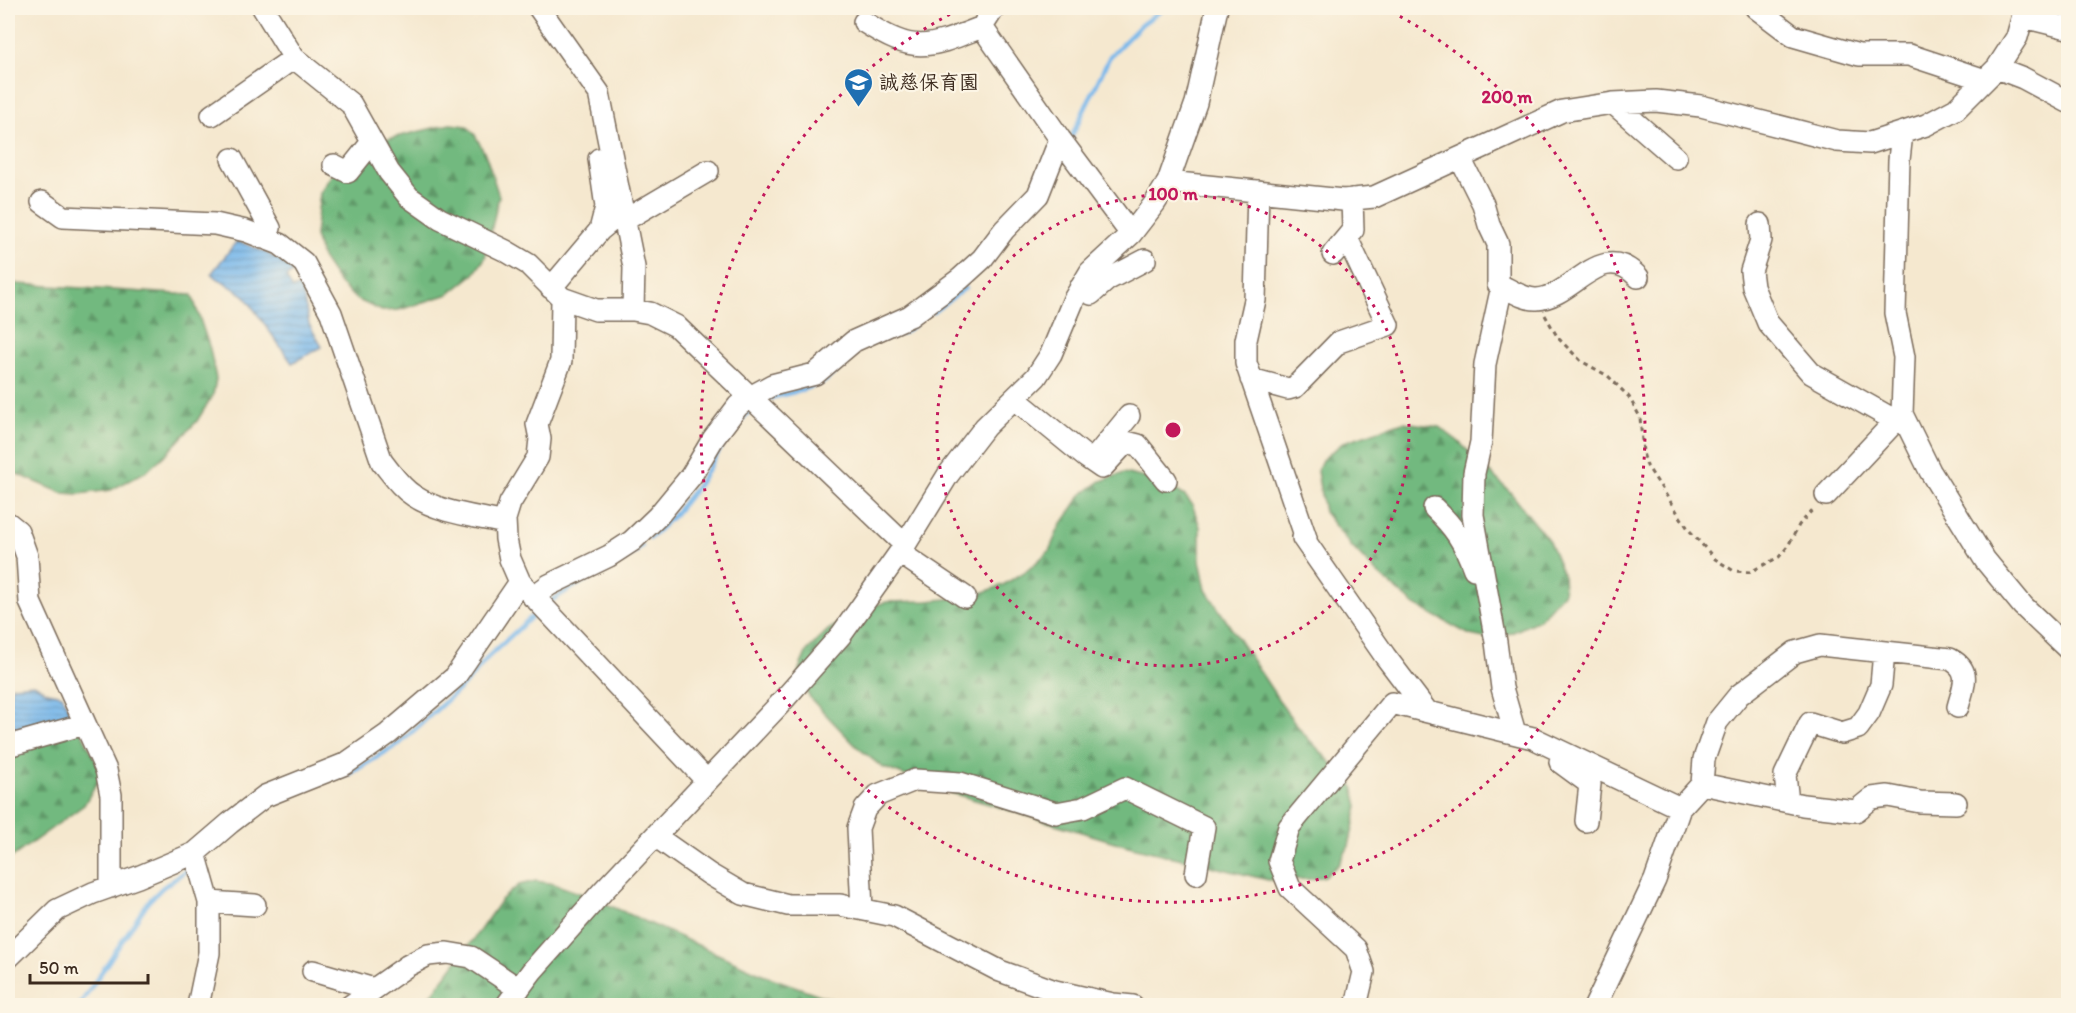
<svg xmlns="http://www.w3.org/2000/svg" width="2076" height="1013" font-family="Itim,'Klee One',sans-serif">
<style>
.forest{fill:url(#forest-firs);stroke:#56724e;stroke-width:1.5}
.water{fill:url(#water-rules);stroke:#597084;stroke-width:1.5}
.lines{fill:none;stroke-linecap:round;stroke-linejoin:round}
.stream{stroke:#77b7eb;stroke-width:4.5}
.minor-casing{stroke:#7c6c5c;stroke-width:24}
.path{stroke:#7c6c5c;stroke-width:3;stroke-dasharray:4.5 4.5;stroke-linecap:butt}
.minor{stroke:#fff;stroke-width:21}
.ring{fill:none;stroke:#c2185b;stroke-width:3;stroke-dasharray:3 6}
.labels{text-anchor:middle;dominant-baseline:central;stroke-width:4.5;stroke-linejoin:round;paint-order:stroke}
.poi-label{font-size:20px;font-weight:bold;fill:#3b2a1e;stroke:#fcf5e5;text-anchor:start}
.centre{fill:#c2185b;stroke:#fcf5e5;stroke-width:3}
.ring-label{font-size:18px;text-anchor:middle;font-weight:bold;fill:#c2185b;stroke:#fcf5e5;stroke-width:4.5;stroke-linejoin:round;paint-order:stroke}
</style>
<defs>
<pattern id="forest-firs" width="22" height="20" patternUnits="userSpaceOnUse" patternTransform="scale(1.5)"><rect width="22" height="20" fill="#72b97f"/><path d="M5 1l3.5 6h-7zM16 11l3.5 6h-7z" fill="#5f9767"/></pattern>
<pattern id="water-rules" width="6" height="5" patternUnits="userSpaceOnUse" patternTransform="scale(1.5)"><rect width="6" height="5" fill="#77b7eb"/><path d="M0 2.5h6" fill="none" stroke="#6395be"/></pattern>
</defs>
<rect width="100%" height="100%" fill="#fcf5e5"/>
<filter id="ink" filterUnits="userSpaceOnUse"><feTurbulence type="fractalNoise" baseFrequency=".0167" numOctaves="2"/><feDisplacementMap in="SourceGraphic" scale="12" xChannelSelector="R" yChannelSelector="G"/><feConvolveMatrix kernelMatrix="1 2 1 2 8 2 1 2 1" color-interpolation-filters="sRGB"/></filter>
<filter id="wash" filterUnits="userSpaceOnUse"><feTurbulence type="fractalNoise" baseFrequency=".008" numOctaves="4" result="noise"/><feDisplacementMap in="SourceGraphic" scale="24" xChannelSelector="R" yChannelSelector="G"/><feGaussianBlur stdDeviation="1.35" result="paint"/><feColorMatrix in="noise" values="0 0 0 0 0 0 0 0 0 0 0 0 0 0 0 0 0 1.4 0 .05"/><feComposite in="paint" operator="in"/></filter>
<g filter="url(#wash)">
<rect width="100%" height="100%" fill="#f5e8cf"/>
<path class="forest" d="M450,124L467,126L475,135L486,156L499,196L485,258L474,274L449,294L399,310L382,311L356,299L339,283L322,258L315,236L320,193L336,168L383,140Z
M8,281L18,284L192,295L210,349L216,379L213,395L197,421L168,452L147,471L111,490L79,494L62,493L8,470Z
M1403,422L1439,427L1458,441L1510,492L1549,541L1563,575L1564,592L1539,620L1511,633L1489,639L1470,635L1415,605L1377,573L1352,547L1324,512L1317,471L1322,460L1344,442Z
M1124,473L1153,480L1172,488L1185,496L1192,504L1200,527V560L1206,590L1286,711L1302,732L1353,786L1358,806L1349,846L1339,864L1325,876L1312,879L1268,880L1128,846L952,793L882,767L856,746L834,723L811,699L798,679L799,669L807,651L828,630L860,609L887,602L928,601L974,596L1003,585L1028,570L1049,551L1059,528L1081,495L1101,481Z
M27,691L76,721L102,773L84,805L8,860V701Z
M536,881L554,884L593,898L769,977L848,1005L423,1006L480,930L501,900L519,885Z"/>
<path class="water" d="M237,241C259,249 277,256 294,272L286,278L293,289L301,285L309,324L322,347L292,363L244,295L211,274Z
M34,684L47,692L62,695L73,720L8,737V703L12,686Z"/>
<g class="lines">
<path class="stream" d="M1069,142L1110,56L1142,24L1165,8
M933,312L965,288
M883,339L904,332L914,325
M766,399L802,390L825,381L855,353
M739,422L754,407
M650,538L674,515L698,485L730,433
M547,604C576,581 615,571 642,546
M342,776L351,773L400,743L470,679L488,657L538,611
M225,841L246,823
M79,1006L148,902L162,888L192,866"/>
</g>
</g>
<g filter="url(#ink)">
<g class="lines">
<defs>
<path id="minor" d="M263,8L294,58L351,104L389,172L409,197L440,219L506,251L528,264L562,298L596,310H633L650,313L676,326L905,545
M539,8L599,93L634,267L633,310
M1756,8L1793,36L1859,55H1909L1985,80
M2023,17L2068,28
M864,22C915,55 928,48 982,27L1060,139L1131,234
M982,27L994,8
M1997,68L2023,78L2068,102
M1613,103L1676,158
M212,115L294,58
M1902,133L1899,160L1895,313L1904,357L1902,414L1930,471L1985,560L2023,606L2068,649
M1460,158L1483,204L1489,225L1498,244V284C1509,289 1524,300 1537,299C1574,297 1601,238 1638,277
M232,159L270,228L263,238
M599,159L606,207L600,230
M334,165L348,172L372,142
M1168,182L1343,200L1374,197L1562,111L1613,103L1656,101L1701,106L1837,141L1870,143L1926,125L1956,109L1997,68L2017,37L2025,8
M1258,191L1255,300L1246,340V363L1306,538H1303L1385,656L1426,710
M42,202L63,217L215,224L246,231L280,244L304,263L331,313L382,462C392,474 401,488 414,496C440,513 475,516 505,523
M625,220L708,171
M1760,224L1761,240L1751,271L1753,287L1768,323L1811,373L1896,421
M1333,254L1353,230L1352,199
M1502,286L1485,364L1481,442L1474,473L1473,515L1496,642L1502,688L1515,733
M551,288L600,230L611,221
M1080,288L1091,294L1107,280L1145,260
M562,298L561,361L537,424L540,439L538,457L510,503L505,519L506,539L510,559L520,582L707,781
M1251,379L1288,389L1295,387L1339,342L1388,325L1347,238
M1015,399L1086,457L1102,468L1126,442L1138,445L1166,480
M1098,454L1129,416
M1826,495L1902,414
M1434,508C1455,528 1464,542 1474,569
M8,523L18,531L27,556L30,602L106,770L111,795V887
M900,553L965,597
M533,597L549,585L609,556L632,541L658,516L691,476L713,439L738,406L750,397L772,385L815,374L854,341L910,316L960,279L982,259L1004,230L1038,195L1060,139
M8,746L85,724
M1560,762L1590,784L1586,821
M1702,784L1704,759L1717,722L1739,695L1795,652L1820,645L1950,659C1973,671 1963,687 1958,707
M1788,802L1785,775L1810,723L1842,733L1858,728L1869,713L1881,685L1884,652
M1680,808L1702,784L1803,805L1856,811L1872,798L1888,796L1920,802L1956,803
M655,836L709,874L743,894L788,905H840L894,916L1000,971L1055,991L1113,1004L1133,1006
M195,853L209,902V953L198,1006
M209,902L255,905
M862,909L858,828L865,809L878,795L915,780L960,783L1056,813L1083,808L1125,788L1204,827L1196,874
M8,958L57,910L93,893L138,877L195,853L230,823L265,796L345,764L388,734L455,677L520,582
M313,971L374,989
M350,1006L407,966L428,955L447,953L471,957L519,989
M506,1006L532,971L603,891L779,705L841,635L905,545L948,475L985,427L1036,377L1051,354L1074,299L1090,272L1131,234L1155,203L1168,182L1196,103L1217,8
M1356,1006L1364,972L1356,949L1290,888L1279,861L1289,827L1392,703L1533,738L1680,808L1655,880L1595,1006"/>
</defs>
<use href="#minor" class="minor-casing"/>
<path class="path" d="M1545,315L1558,338L1581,361L1608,376L1629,397L1640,417L1643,453L1647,466L1689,530L1715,559L1734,571L1750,572L1779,557L1788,546L1799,525L1815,507"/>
<use href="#minor" class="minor"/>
</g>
</g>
<g class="ring">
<circle cx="1173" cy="430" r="236"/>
<path d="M1384 8A472 472 0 1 1 962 8"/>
</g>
<defs>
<symbol id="school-pin" viewBox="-11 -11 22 30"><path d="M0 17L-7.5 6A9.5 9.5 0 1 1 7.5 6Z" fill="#1f6fb2" stroke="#fcf5e5"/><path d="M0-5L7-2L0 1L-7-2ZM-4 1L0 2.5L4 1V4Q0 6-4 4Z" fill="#fff"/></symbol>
</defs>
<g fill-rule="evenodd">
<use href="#school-pin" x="842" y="66" width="33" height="45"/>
</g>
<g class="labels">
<g class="poi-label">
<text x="879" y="82">誠慈保育園</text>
</g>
</g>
<circle cx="1173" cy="430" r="9" class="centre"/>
<g class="ring-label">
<text x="1507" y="103">200 m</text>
<text x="1173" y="200">100 m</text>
</g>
<rect width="2076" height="1013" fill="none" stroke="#fcf5e5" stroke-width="30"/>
<path d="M30 974v9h118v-9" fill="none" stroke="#3b2a1e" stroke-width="3"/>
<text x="39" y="974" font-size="18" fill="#3b2a1e" stroke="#fcf5e5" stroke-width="4.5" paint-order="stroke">50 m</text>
</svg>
